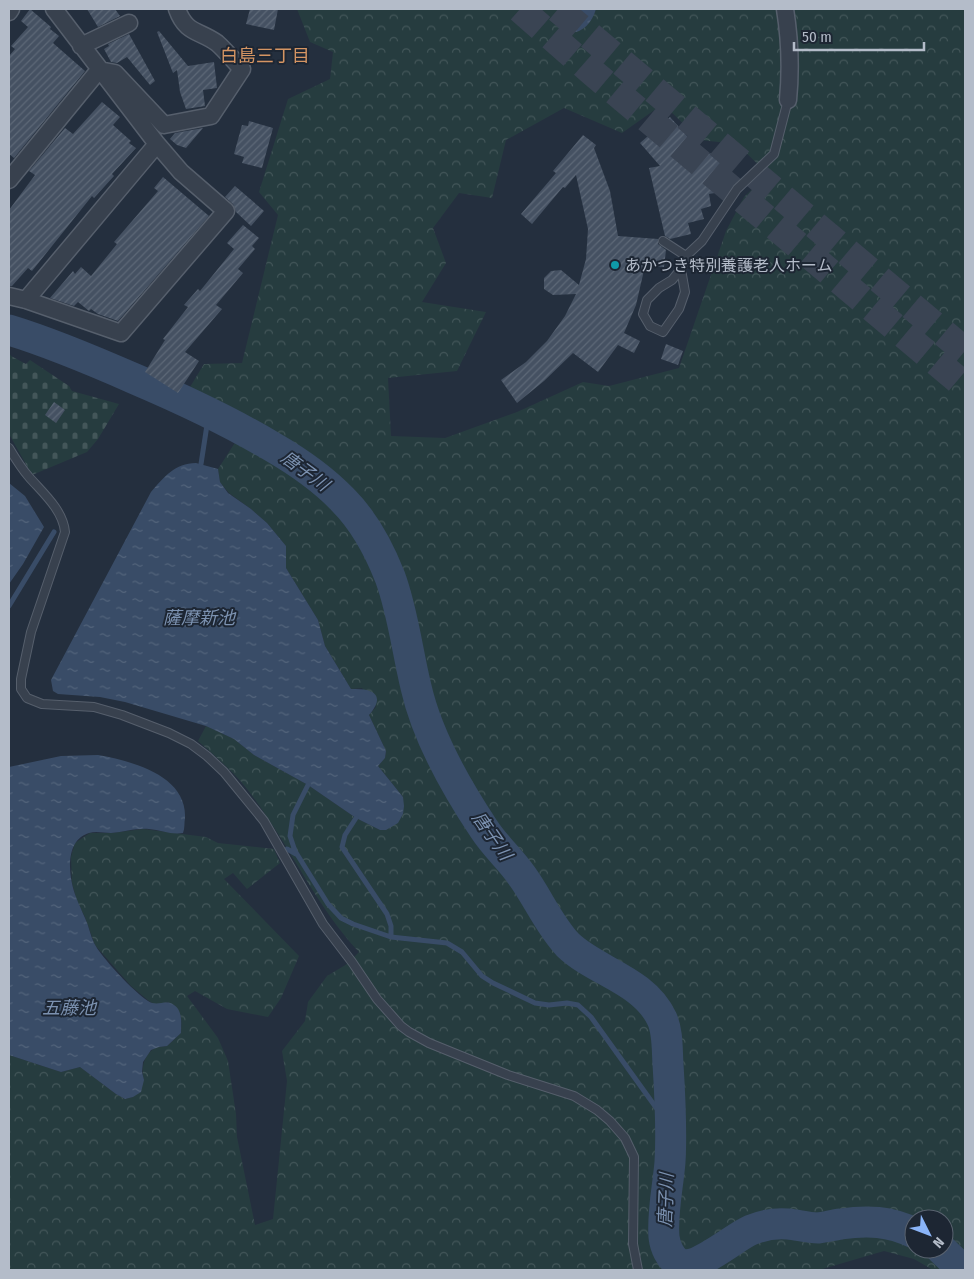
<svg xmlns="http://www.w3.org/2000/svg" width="974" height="1279" font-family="'Fira Sans Condensed','Noto Sans JP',sans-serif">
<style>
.forest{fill:url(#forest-crowns);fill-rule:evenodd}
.cemetery{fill:url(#cemetery-stones)}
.water{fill:url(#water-ripples)}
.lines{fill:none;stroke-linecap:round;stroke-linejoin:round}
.stream{stroke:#394c67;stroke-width:5}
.river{stroke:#394c67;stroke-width:31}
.building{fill:url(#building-hatch)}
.motorway-tunnel{stroke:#3a4453;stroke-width:28;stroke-dasharray:28 14;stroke-linecap:butt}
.service-casing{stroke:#565f6c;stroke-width:10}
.minor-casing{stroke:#565f6c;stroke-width:19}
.service{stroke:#38414e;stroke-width:8}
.minor{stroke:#38414e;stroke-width:16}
.culture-dot{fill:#0f9aa8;stroke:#1d2633;stroke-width:2}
.labels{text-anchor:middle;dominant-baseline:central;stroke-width:4;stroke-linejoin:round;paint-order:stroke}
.poi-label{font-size:16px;fill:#b4bcc9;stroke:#1d2633;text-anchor:start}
.neighbourhood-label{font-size:18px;fill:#d59563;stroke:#1d2633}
.water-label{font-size:18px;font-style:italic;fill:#7c92b1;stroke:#1d2633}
</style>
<defs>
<pattern id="forest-crowns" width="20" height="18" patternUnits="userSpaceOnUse" patternTransform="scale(1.25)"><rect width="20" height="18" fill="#263c3f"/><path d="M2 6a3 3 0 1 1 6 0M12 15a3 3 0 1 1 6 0" fill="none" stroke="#435659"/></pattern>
<pattern id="cemetery-stones" width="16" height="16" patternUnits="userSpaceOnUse" patternTransform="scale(1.25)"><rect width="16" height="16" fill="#263c3f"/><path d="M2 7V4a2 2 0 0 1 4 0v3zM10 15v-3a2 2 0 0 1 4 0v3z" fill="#435659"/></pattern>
<pattern id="water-ripples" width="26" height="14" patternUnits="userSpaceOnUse" patternTransform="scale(1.25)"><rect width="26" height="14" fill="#394c67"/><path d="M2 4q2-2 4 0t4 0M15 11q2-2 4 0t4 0" fill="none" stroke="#53647b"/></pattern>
<pattern id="building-hatch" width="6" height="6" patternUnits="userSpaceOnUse" patternTransform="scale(1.25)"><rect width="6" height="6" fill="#455162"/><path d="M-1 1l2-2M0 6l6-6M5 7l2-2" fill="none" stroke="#5d6877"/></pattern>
</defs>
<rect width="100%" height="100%" fill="#242f3e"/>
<path class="forest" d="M297,9H560L559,29L560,31C579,37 590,26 596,9H965V1270H933L914,1259L884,1251L819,1270H9V1055L61,1072L80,1067L116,1094L125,1099L133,1097L144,1080C140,1068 145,1051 158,1047C161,1046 164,1047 166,1046C171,1044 177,1036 181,1033C182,1016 182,1013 168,1002L156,1005L149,1001L131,986L95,945L85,917L77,901L72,883L71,857L75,843L90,833H112L143,829L206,837L218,843L274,849L280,863L247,889L233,873L224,879L299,956L281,998L268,1017L227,1009L195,991L187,996L218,1038L228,1061L236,1114L237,1137L255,1225L273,1219L287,1081L282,1051L305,1021L308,1002L327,976L347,964L359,952C314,904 288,841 247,789C233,771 215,756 198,741L206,726L234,739L254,755L308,785L356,818L380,830L403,797L378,766L385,758L386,751L369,715L376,707L362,688L351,689L325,646L318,620L286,568V546L267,523L251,509L229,493L220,482L218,469L236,441L187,410L190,387L204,364L242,363L278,215L259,192L288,99L330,79L333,52L310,42ZM663,104L700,140L737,144L768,174L744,197L726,231L679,368L609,386L583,382L517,412L445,438L391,436L388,378L457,371L486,312L422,302L446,263L433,228L459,193L492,198L506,140L564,108L622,133ZM914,1219H944V1249H914Z"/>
<path class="cemetery" d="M9,353L11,356L26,364L30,360L69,386L72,391L119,404L98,439L87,452L32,475L9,434Z"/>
<path class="water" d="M560,9H596C591,26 579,37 560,31L559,29Z
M196,463L218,469L220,482L228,493L251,509L267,523L286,546V568L318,620L325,646L351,689C372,688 387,694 369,715L386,751L385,758L378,766L403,797L404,806L403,814L398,823L386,830H380L356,818L308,785L254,755L234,739L206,726L125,702L100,697L58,694L53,691L51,680L151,492C164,477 175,463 196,463Z
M9,483L25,496L44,527L23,564L9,584Z
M98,755C131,761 187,775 185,818C184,823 185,828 183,833C171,835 161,830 149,829C136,828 124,832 111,833C104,833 96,831 89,833C73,838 70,853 70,867C71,889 77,899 85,918C89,926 90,935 94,943C101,957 134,992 148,1001C157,1007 166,999 174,1005C183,1011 181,1023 181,1033L167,1046L159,1047L151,1050L143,1062L142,1072L144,1080L141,1092L133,1097L125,1099L116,1094L80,1067L61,1072L9,1055V767L61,756Z"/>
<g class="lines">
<path class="stream" d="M201,464L209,412
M9,606L54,532
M308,785L293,815L290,836L295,851L328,904L341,918L353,924L391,937L447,943L462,952L482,976L493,983L535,1003L549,1005L567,1003L578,1005L591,1017L670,1127
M356,818L345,835L342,847L387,914L391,926V937
M287,849L296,854"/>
<path class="river" d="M9,330C52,343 94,361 135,379C182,399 227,420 271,446C297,461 322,478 343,500C364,521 379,549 390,577C403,612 407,650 416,687C427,736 456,787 484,829C495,846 510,859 522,876C538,898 549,925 568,945C596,972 644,980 662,1019C668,1032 667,1050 668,1064C670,1096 672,1129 670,1162C668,1187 662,1212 664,1237C665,1246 670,1258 678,1263C696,1272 734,1237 751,1230C763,1225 776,1223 788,1224C798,1225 808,1228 818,1228C826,1227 833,1225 841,1224C867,1220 890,1221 914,1233
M941,1249L963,1270"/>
</g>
<path class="building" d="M30,9L51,27L50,29L59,36L53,43L85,71L14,158L9,154V56L15,49L11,46L28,27L21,21Z
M87,9H115L120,16L98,27Z
M250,9H278L274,30L246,24Z
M159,31L188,66L214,62L217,88L203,90L205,106L186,109L180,92L177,70L173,73L157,32Z
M129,34L155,81L150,85L127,57L117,63L111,62L104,49L109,46L108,44Z
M102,102L120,117L113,125L131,141L129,143L136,148L112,174L114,176L94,198L92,196L32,271L28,268L12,286H9V210L35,175L29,171L65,128L73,134Z
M670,117L704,155L725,150L732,179L718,182L720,192L709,194L711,206L701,209L704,219L688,223L691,234L670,239L665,236L649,168L660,166L640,143Z
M249,121L273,128L262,168L242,163L244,157L234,154L242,125L248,126Z
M203,128L186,148L177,145L170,139L175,133Z
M583,135L596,145L594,148L610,191L618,236L658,239V244L666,250L664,267L645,266L636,305L624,333L640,341L634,353L618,345L598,372L573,353L544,381L517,403L501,380L526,362L547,341L565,316L576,294L553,295L544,289V278L551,271L561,270L579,285L586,259L588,229L576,175L565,188L563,187L532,224L521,214L556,173L553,171Z
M163,177L209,216L118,321L98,314L91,309L89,311L78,302L74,306L50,298L73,271L75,274L81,267L91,276L117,244L114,242L158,191L154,188Z
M235,186L264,211L251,226L236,212L233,204L225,197Z
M243,225L259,238L252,246L255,249L238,269L243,273L216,305L222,309L185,352L199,361L178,393L145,372L165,340L163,339L188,307L184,305L198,289L200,291L234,249L227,243Z
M666,344L683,351L678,365L661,359Z
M54,402L65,410L56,423L45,415Z"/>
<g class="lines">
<path class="motorway-tunnel" d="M520,9L592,72L965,386
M558,9L965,351"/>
<defs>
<path id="service" d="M663,241L686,256
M681,269L685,292L679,309L663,332L650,326L643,314L647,300L659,288L672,280L681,269L686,256L702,241L737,189L774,154L788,100
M9,448C15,458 21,468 29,477C43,493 63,510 65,532L31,632L21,679V689L27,698L42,704L94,707L122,715L169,733L191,744L207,756L224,772L264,821L323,924L352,962L377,999L401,1026L409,1032L429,1043L508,1075L574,1096L597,1110L610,1121L625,1138L634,1157L633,1244L638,1270"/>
<path id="minor" d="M785,9C790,40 791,69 788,100
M9,12L11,9
M81,46L129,23
M9,180L99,70L115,73L164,125L211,116L242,69C234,61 226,51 217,43C199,30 186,34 177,9
M9,296L26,300L121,333L226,211L181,172L157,144L54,9
M26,300L157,144"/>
</defs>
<use href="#service" class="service-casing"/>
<use href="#minor" class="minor-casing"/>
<use href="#service" class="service"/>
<use href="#minor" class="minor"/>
</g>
<circle class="culture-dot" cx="615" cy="265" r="5"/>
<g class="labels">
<g class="poi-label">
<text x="625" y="265">あかつき特別養護老人ホーム</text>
</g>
<g class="neighbourhood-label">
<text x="265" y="56">白島三丁目</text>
</g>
<g class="water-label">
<text transform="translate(305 471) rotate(36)">唐子川</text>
<text x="199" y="618">薩摩新池</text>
<text transform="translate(492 836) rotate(55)">唐子川</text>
<text x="69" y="1008">五藤池</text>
<text transform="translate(666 1200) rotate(-88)">唐子川</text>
</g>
</g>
<rect width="974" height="1279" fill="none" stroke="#b4bcc9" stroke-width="20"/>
<g transform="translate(929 1234) rotate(132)"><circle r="24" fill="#1d2633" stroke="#59626f"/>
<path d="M0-4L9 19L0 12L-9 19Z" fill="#8ab4f8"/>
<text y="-8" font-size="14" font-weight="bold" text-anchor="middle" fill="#b4bcc9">N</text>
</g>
<path d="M794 42v8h130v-8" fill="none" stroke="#b4bcc9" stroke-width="2.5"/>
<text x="802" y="42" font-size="15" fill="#b4bcc9" stroke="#1d2633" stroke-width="4" paint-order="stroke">50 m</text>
</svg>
